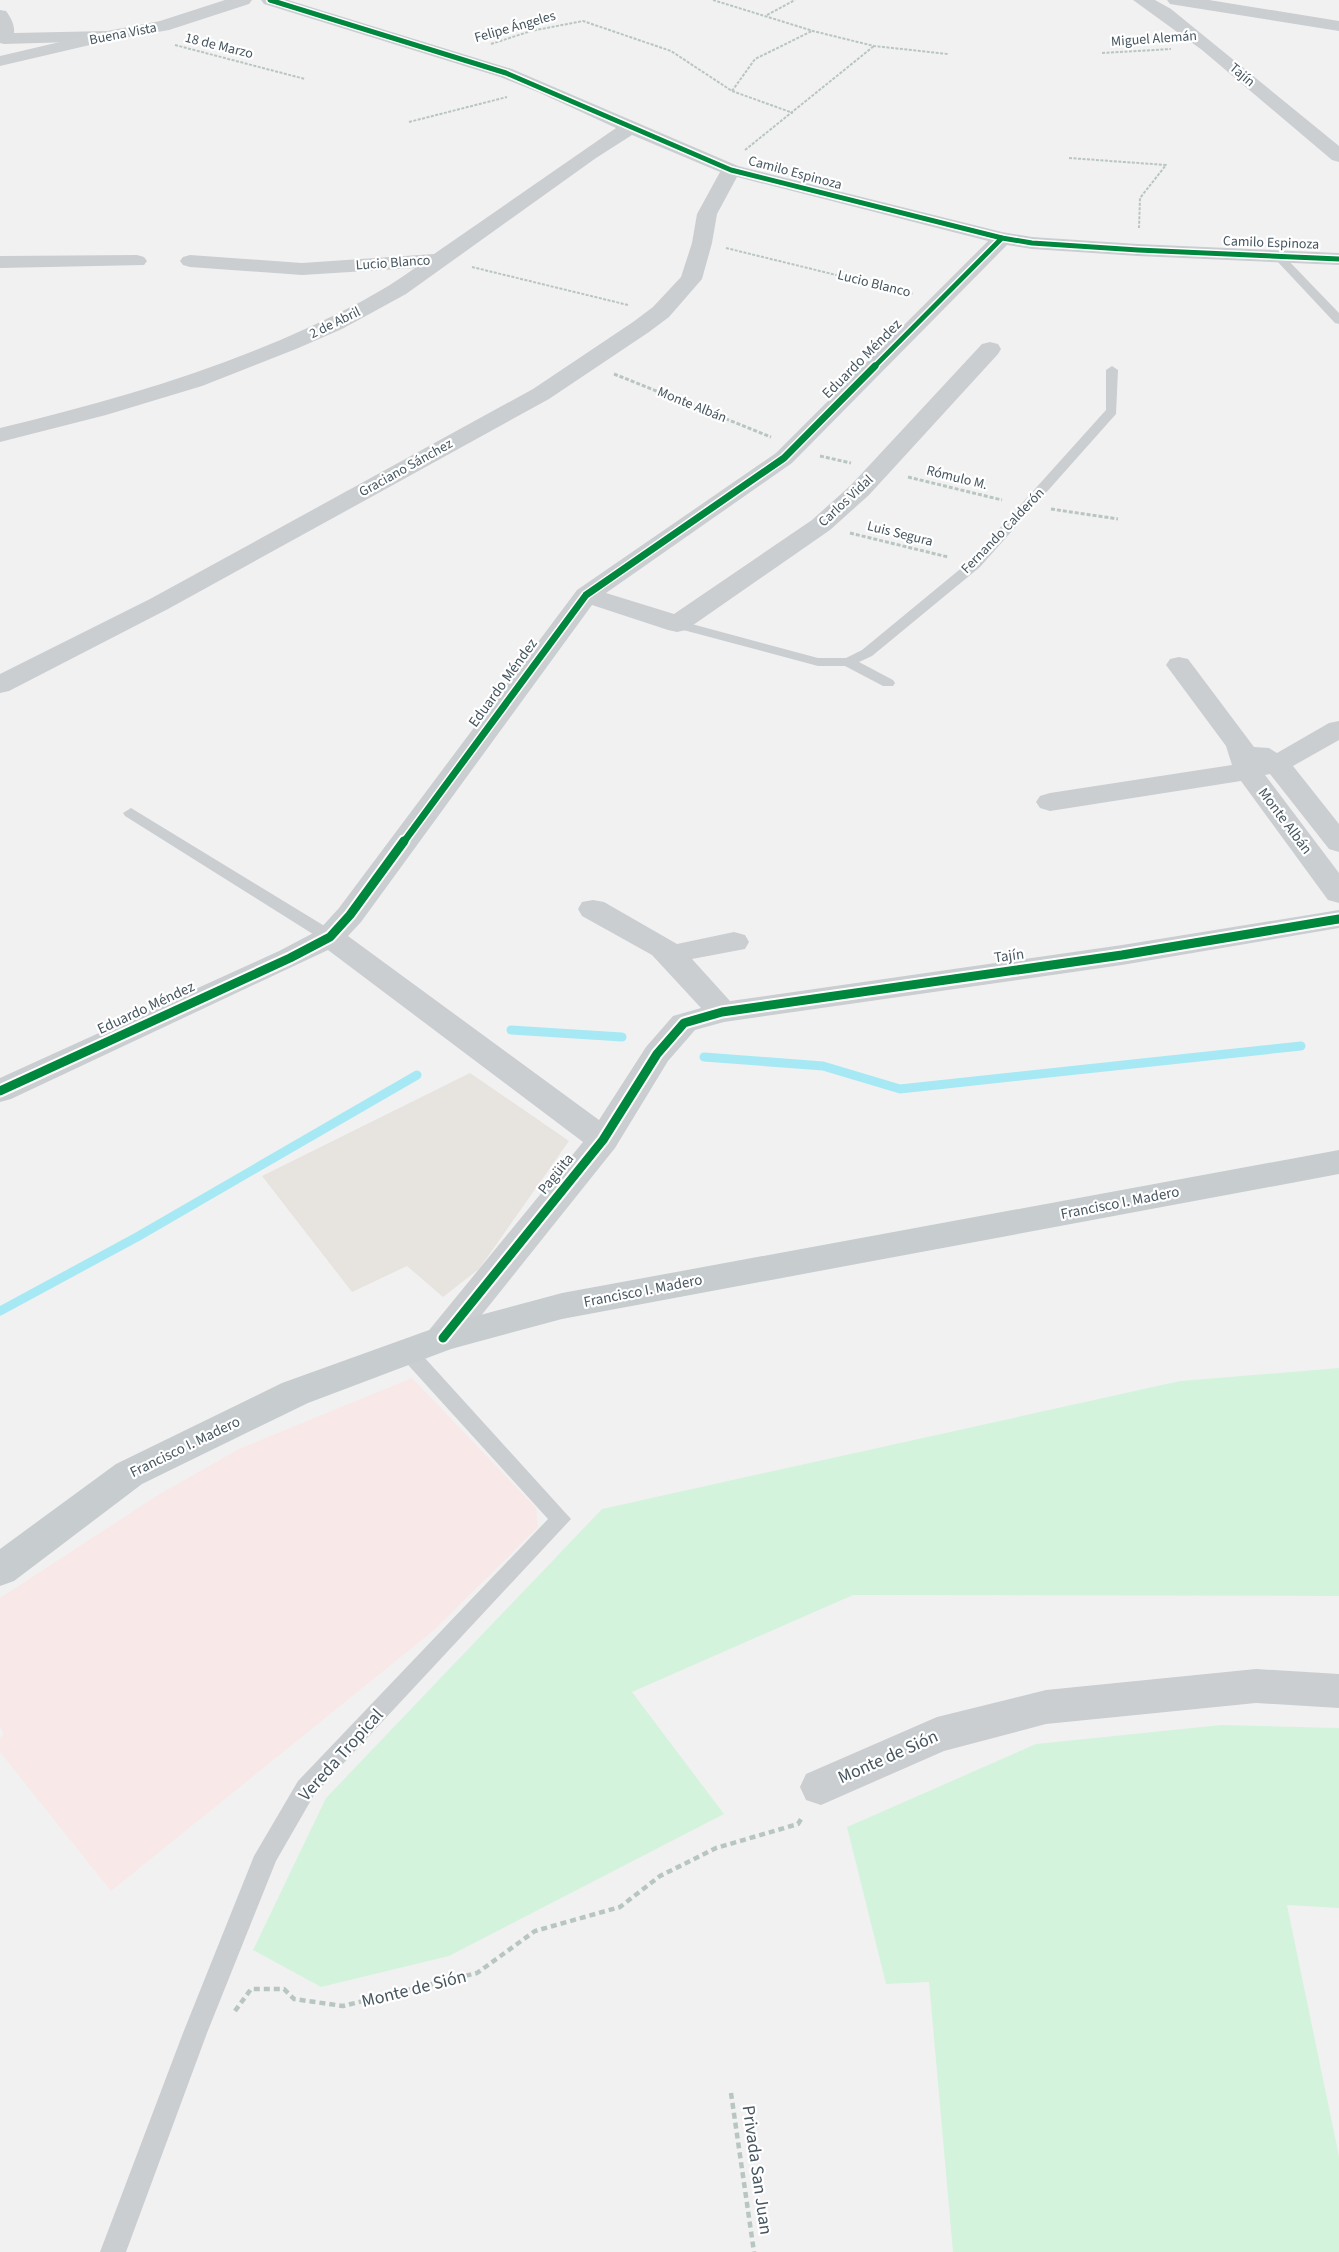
<svg xmlns="http://www.w3.org/2000/svg" width="1339" height="2252" font-family="'Source Sans 3',sans-serif">
<style>
.commercial{fill:#e7e4df}
.medical{fill:#f8e8e8}
.green{fill:#d4f3dd}
.lines{fill:none;stroke-linecap:round;stroke-linejoin:round}
.stream{stroke:#a6e9f4;stroke-width:9}
.path-far2{stroke:#b8c6c1;stroke-width:2;stroke-dasharray:3 1.5;stroke-linecap:butt}
.path-far1{stroke:#b8c6c1;stroke-width:3;stroke-dasharray:4 2;stroke-linecap:butt}
.path{stroke:#b8c6c1;stroke-width:4.5;stroke-dasharray:6 4;stroke-linecap:butt}
.lane{fill:#caced1;fill-rule:evenodd}
.street{fill:#caced1;fill-rule:evenodd}
.secondary{fill:#cbcfd2;fill-rule:evenodd}
.primary{fill:#c7cccf;fill-rule:evenodd}
.cycleway-far2-casing{stroke:#fff;stroke-width:8}
.cycleway-far1-casing{stroke:#fff;stroke-width:10}
.cycleway-casing{stroke:#fff;stroke-width:13}
.cycleway-far2{stroke:#00873e;stroke-width:5}
.cycleway-far1{stroke:#00873e;stroke-width:7}
.cycleway{stroke:#00873e;stroke-width:9}
.labels{text-anchor:middle;dominant-baseline:central;stroke-width:4.5;stroke-linejoin:round;paint-order:stroke}
.far-street-label{font-size:14px;fill:#465660;stroke:#fff}
.street-label{font-size:15px;fill:#465660;stroke:#fff}
.near-street-label{font-size:18px;fill:#465660;stroke:#fff}
</style>
<rect width="100%" height="100%" fill="#f2f1f1"/>
<path class="commercial" d="M470,1073L569,1141L479,1269L443,1297L407,1266L352,1292L262,1176Z"/>
<path class="medical" d="M412,1378L536,1508L538,1527L434,1630L111,1891L0,1752V1738L4,1734L0,1727V1598L158,1495L239,1449Z"/>
<path class="green" d="M1339,1368V1596L853,1595L632,1692L724,1814L449,1956L321,1987L253,1950L326,1798L602,1509L1180,1381Z
M1221,1725L1339,1728V1908L1287,1905L1339,2156V2252H953L929,1982L886,1984L847,1827L1036,1744Z"/>
<g class="lines">
<path class="stream" d="M511,1030L622,1037
M704,1057L823,1066L900,1089L1301,1046
M0,1311L137,1237L417,1075"/>
<path class="path-far2" d="M713,0L813,31L874,46L948,54
M767,15L795,0
M491,44L531,31L583,21L671,51L732,91L793,113
M175,45L305,79
M1102,53L1171,49
M732,91L755,59L812,31
M409,122L507,97
M745,150L874,46
M1069,158L1166,165L1140,198L1139,228
M726,248L914,294
M472,267L628,305"/>
<path class="path-far1" d="M614,374L771,437
M820,456L851,463
M908,477L1002,500
M1051,509L1118,519
M850,533L948,557"/>
<path class="path" d="M235,2011L251,1989H284L294,1999L343,2006L477,1973L535,1931L620,1907L660,1876L716,1848L798,1824L803,1816
M731,2093L754,2252"/>
<path class="lane" d="M1280,255L1284,256L1339,313V324L1335,323L1276,260L1274,258Z
M1112,366L1118,370L1116,414L980,567L872,656L859,662L893,680L895,683L893,686H883L845,666H818L672,627L670,624L677,620L818,658H846L862,650L970,561L1106,410V370Z
M131,808L336,933L338,937L336,941H324L125,816L123,813Z
M407,1344L414,1346L571,1519L314,1795L276,1861L207,2033L126,2252H100L183,2033L254,1856L298,1781L548,1519L400,1356L397,1351L400,1346Z"/>
<path class="street" d="M261,0H288L512,69L738,166L1002,232L1032,237L1138,244L1339,253V265L1138,256L1032,249L1007,245L792,463L606,593L674,614L812,520L851,485L982,344L990,342L998,344L1001,349L998,354L869,495L830,530L686,630L677,632L668,630L592,605L361,922L348,936L599,1120L646,1047L673,1016L701,1008L652,955L582,916L578,909L582,902L593,900L604,902L677,944L734,932L745,935L749,942L745,949L692,959L730,1001L1122,945L1339,910V928L1122,965L724,1022L695,1030L668,1061L615,1148L456,1347L443,1351L430,1347L425,1338L430,1329L583,1142L328,950L11,1099L0,1102V1078L279,951L319,930L339,908L577,590L776,453L988,241L737,177L717,214L712,243L702,279L669,317L649,332L549,399L168,609L9,691L0,693V674L150,599L533,389L633,322L653,307L681,277L692,243L697,214L720,172L632,135L596,158L406,294L342,329L296,349L202,386L106,415L0,442V428C104,403 206,374 303,330C342,312 381,293 415,268L302,275L190,267L183,265L180,261L183,257L190,255L302,263L434,254L616,128L538,92L500,77L264,4Z
M1167,0H1209L1339,21V31L1176,5L1170,4Z
M0,10L6,11C11,18 15,25 14,33L107,31L113,32L116,36L113,40L107,41L4,44L0,43Z
M137,255L144,257L147,261L144,265L0,268V256Z
M1179,657L1188,659L1254,747L1269,748L1277,753L1329,723L1339,721V740L1293,766L1339,824V852L1329,849L1270,774L1265,775L1339,873V903L1328,900L1241,781L1050,811L1040,808L1036,802L1040,796L1050,793L1232,765L1226,746L1166,665L1170,659Z
M1256,1669L1339,1674V1708L1256,1703L1046,1724L944,1751L821,1805L806,1800L800,1787L806,1774L937,1717L1046,1690Z"/>
<path class="secondary" d="M225,0H252L249,4L169,30L107,41L0,66V56L107,31L160,21Z
M1133,0H1155L1171,9L1339,146V162L1332,160L1202,50Z"/>
<path class="primary" d="M1339,1150V1174L562,1319L451,1349L308,1403L142,1484L14,1581L0,1586V1549L116,1464L282,1383L443,1325L562,1293Z"/>
<defs>
<path id="cycleway-far2" d="M270,0L506,73L731,170L1002,238L1032,243L1138,250L1339,259
M873,368L1002,238"/>
<path id="cycleway-far1" d="M403,843L586,595L784,458L875,366"/>
<path id="cycleway" d="M0,1091L290,958L330,937L350,915L404,841
M443,1338L603,1140L657,1054L684,1023L722,1012L1122,955L1339,919"/>
</defs>
<use href="#cycleway-far2" class="cycleway-far2-casing"/>
<use href="#cycleway-far1" class="cycleway-far1-casing"/>
<use href="#cycleway" class="cycleway-casing"/>
<use href="#cycleway-far2" class="cycleway-far2"/>
<use href="#cycleway-far1" class="cycleway-far1"/>
<use href="#cycleway" class="cycleway"/>
</g>
<g class="labels">
<g class="far-street-label">
<text transform="translate(515 27) rotate(-16)">Felipe Ángeles</text>
<text transform="translate(123 34) rotate(-11)">Buena Vista</text>
<text transform="translate(1154 39) rotate(-4)">Miguel Alemán</text>
<text transform="translate(219 46) rotate(14)">18 de Marzo</text>
<text transform="translate(1242 75) rotate(40)">Tajín</text>
<text transform="translate(795 173) rotate(15)">Camilo Espinoza</text>
<text transform="translate(1271 243) rotate(2)">Camilo Espinoza</text>
<text transform="translate(393 263) rotate(-4)">Lucio Blanco</text>
<text transform="translate(874 284) rotate(14)">Lucio Blanco</text>
<text transform="translate(335 323) rotate(-26)">2 de Abril</text>
<text transform="translate(692 405) rotate(22)">Monte Albán</text>
<text transform="translate(406 468) rotate(-29)">Graciano Sánchez</text>
<text transform="translate(957 478) rotate(14)">Rómulo M.</text>
<text transform="translate(846 501) rotate(-43)">Carlos Vidal</text>
<text transform="translate(1003 531) rotate(-46)">Fernando Calderón</text>
<text transform="translate(900 534) rotate(14)">Luis Segura</text>
</g>
<g class="street-label">
<text transform="translate(862 359) rotate(-45)">Eduardo Méndez</text>
<text transform="translate(503 683) rotate(-54)">Eduardo Méndez</text>
<text transform="translate(1285 821) rotate(53)">Monte Albán</text>
<text transform="translate(1009 956) rotate(-8)">Tajín</text>
<text transform="translate(146 1008) rotate(-25)">Eduardo Méndez</text>
<text transform="translate(556 1174) rotate(-51)">Pagüita</text>
<text transform="translate(1120 1203) rotate(-11)">Francisco I. Madero</text>
<text transform="translate(643 1291) rotate(-11)">Francisco I. Madero</text>
<text transform="translate(185 1447) rotate(-26)">Francisco I. Madero</text>
</g>
<g class="near-street-label">
<text transform="translate(341 1755) rotate(-48)">Vereda Tropical</text>
<text transform="translate(888 1757) rotate(-24)">Monte de Sión</text>
<text transform="translate(414 1989) rotate(-14)">Monte de Sión</text>
<text transform="translate(757 2170) rotate(82)">Privada San Juan</text>
</g>
</g>
</svg>
